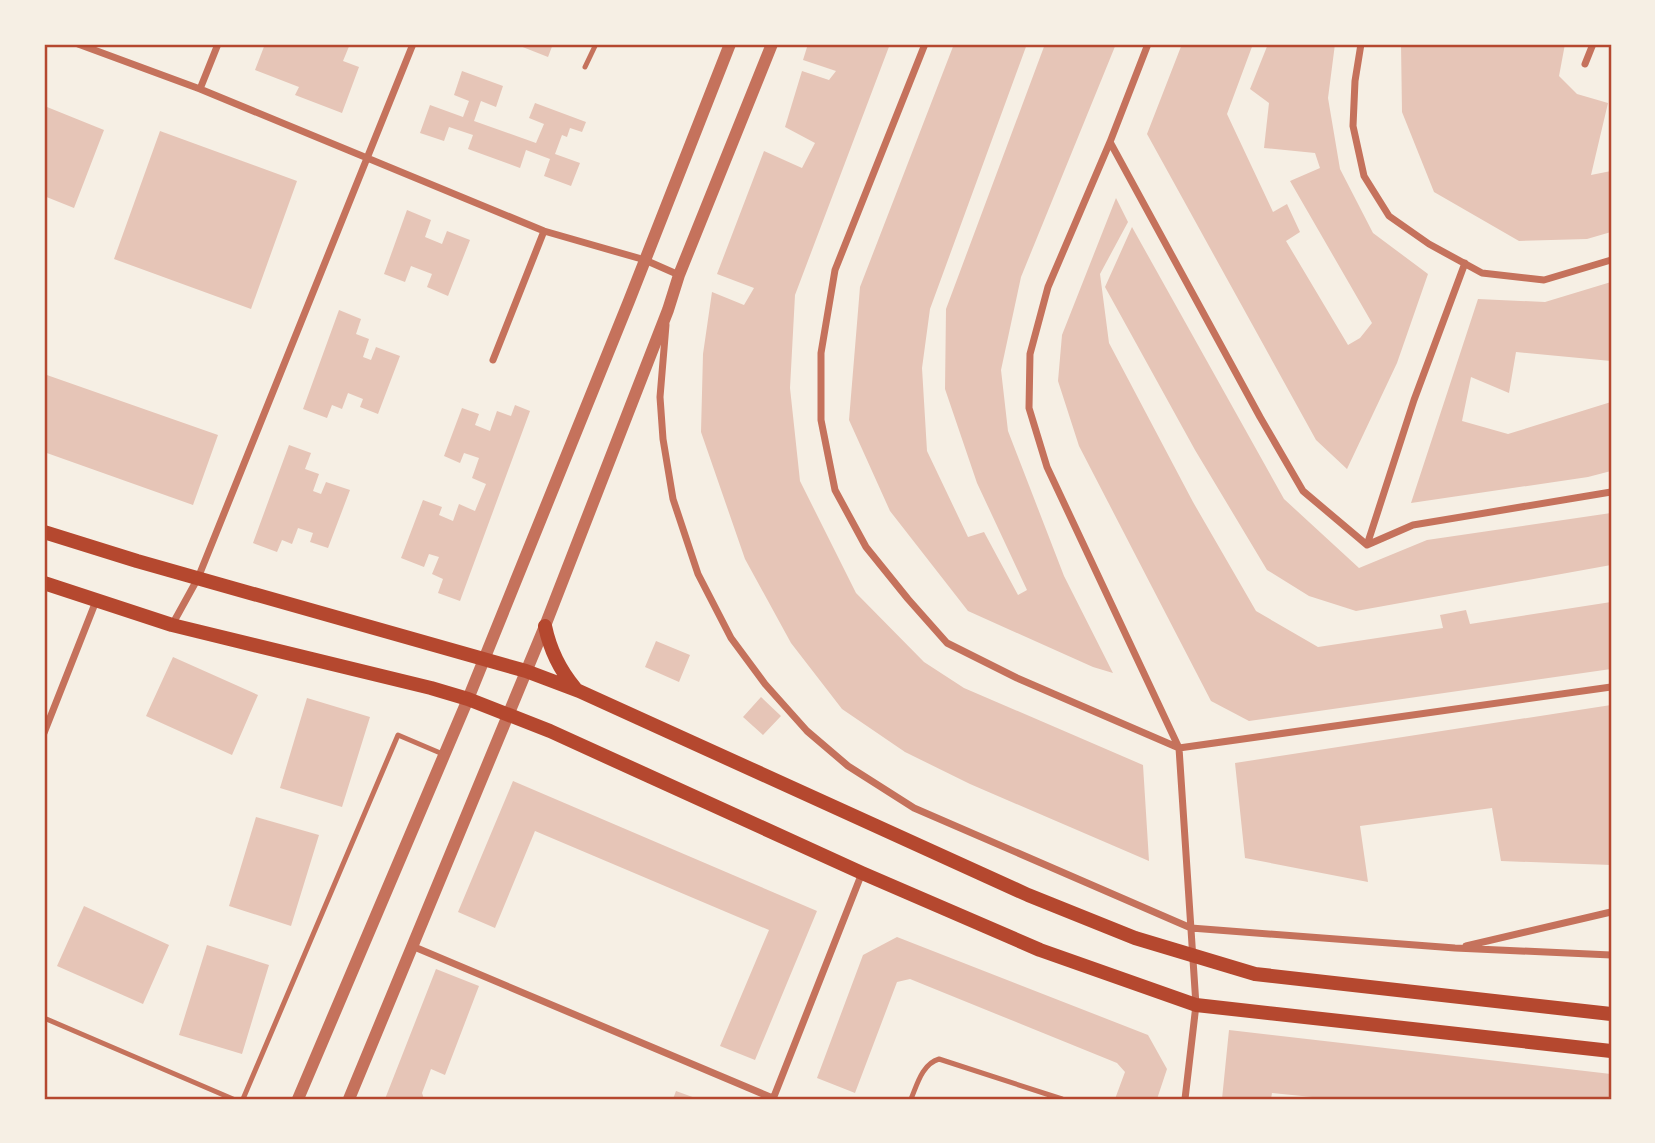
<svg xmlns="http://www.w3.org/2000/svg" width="1655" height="1143" font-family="Manrope,sans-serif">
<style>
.building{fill:#e6c5b7}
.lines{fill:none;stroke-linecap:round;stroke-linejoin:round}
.service{stroke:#c5725c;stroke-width:5}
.minor{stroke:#c5725c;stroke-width:7}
.tertiary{stroke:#c5725c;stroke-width:12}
.secondary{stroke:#b5482f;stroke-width:14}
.neatline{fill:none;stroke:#b5482f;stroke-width:2.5}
</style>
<rect width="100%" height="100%" fill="#f6efe4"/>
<path class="building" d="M265,44H350L343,61L359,67L342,113L295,95L299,87L255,70Z
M515,44H553L548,57Z
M808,44H890L795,295L790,388L800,481L856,593L924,662L964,688L1143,765L1149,861L970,784L905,752L842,709L791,643L745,559L701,432L703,354L712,292L744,305L754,288L717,274L764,151L802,168L815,143L785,127L802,71L829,80L836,71L803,60Z
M954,44H1027L930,309L922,368L927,451L968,537L984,532L1018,595L1027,590L977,483L945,389L946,309L1045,44H1116L1021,277L1001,370L1008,431L1064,576L1113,673L1093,667L968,611L890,511L849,420L860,287Z
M1182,44H1253L1227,114L1273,212L1287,204L1300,232L1286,241L1348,345L1360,338L1372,323L1290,181L1320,168L1315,153L1264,148L1269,103L1250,89L1268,44H1335L1328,98L1340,169L1373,233L1428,274L1397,363L1347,469L1316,440L1147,134Z
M1401,44H1565L1559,76L1577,94L1608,103L1591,175L1611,171V232L1587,239L1519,241L1434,192L1402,112Z
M462,71L503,86L496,107L481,101L474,121L536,143L544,124L529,118L535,103L586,122L582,132L570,128L567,137L562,135L555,154L580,163L571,186L544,176L550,159L526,150L520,168L468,149L473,135L449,127L444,141L420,133L430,105L463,117L469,101L454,95Z
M47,107L104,130L74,208L44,196V115Z
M160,131L297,181L251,309L114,259Z
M1116,198L1128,222L1100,274L1109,343L1193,502L1256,611L1318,647L1443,628L1440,615L1466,610L1470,624L1611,602V669L1249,721L1211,701L1079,446L1058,381L1062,335Z
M407,210L431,220L425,237L442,244L447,231L470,240L448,296L427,287L432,274L411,266L405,282L384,274Z
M1132,227L1284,499L1359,568L1427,540L1611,513V565L1356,611L1309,596L1267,570L1195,450L1105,287Z
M1611,282V361L1516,352L1509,393L1471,377L1462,421L1508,434L1611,402V471L1588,477L1411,503L1478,299L1545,302Z
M339,310L361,319L356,334L369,339L363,357L371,360L376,347L400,356L378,414L360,407L363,399L348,393L342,409L332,405L327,418L303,409Z
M44,374L218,435L193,505L44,452Z
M515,405L530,411L460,601L438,593L443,579L432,574L439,557L429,554L424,567L401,558L423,500L442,507L439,515L453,521L459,504L475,511L486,484L472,478L479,458L464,453L460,463L444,456L462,408L479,414L475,425L490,431L497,411L511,416Z
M289,445L311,453L305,469L319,474L313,491L321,494L326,482L350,490L328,548L310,542L313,533L298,528L292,544L282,540L277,552L253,543Z
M656,641L690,655L679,682L645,667Z
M173,657L258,695L232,755L146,716Z
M761,697L781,716L763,735L743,717Z
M307,698L370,717L342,807L280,788Z
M1611,705V865L1501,861L1492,808L1360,826L1368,882L1245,858L1235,763Z
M513,781L817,911L755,1060L720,1046L769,930L535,831L495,928L458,912Z
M256,817L319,835L291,926L229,906Z
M84,906L169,945L143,1004L57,966Z
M897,937L1148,1035L1167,1069L1157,1099H1115L1125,1072L1117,1063L910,979L897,982L855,1093L817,1078L863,955Z
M207,945L269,965L242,1054L179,1035Z
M436,969L479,986L445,1075L431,1069L422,1093L424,1099H385Z
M1229,1030L1611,1074V1099H1332L1272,1093L1271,1099H1222Z
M676,1091L698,1099H673Z"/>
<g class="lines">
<path class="service" d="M585,67L596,44
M44,1018L233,1099
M243,1099L398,735L445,755
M911,1099C917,1085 922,1064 939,1059L1062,1099"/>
<path class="minor" d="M78,44L200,89L544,231L645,260L679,275
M925,44L835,270L821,353V420L835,490L866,547L908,599L947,643L1017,678L1179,748L1611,687
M1148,44L1110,142L1048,287L1030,354L1029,408L1047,467L1179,748L1196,1005L1185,1099
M1361,44L1355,81L1353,126L1364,176L1389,216L1429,244L1482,273L1544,280L1611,260
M1585,64L1593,44
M200,89L218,44
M1110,142L1260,417L1303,491L1367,545L1413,525L1611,492
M666,325L660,397L663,439L673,499L698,574L731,638L765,684L807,731L848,766L914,808L1191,928L1455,948L1611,955
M493,360L544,231
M1367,545L1414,400L1465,263
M172,625L198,578L413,44
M44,733L96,601
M412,946L775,1099
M1466,946L1611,912
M773,1099L862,873"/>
<path class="tertiary" d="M298,1099L468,699L629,301L730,44
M349,1099L545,626L668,310L679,275L772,44"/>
<path class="secondary" d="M44,532L137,561L526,671L579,691L1028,895L1135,938L1255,974L1611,1014
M44,583L172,625L431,688L468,699L550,731L862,873L1040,950L1196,1005L1611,1051
M545,626C550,650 559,669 575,688"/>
</g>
<rect width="1655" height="1143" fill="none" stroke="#f6efe4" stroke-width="91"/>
<rect x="46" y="46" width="1564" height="1052" class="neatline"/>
</svg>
